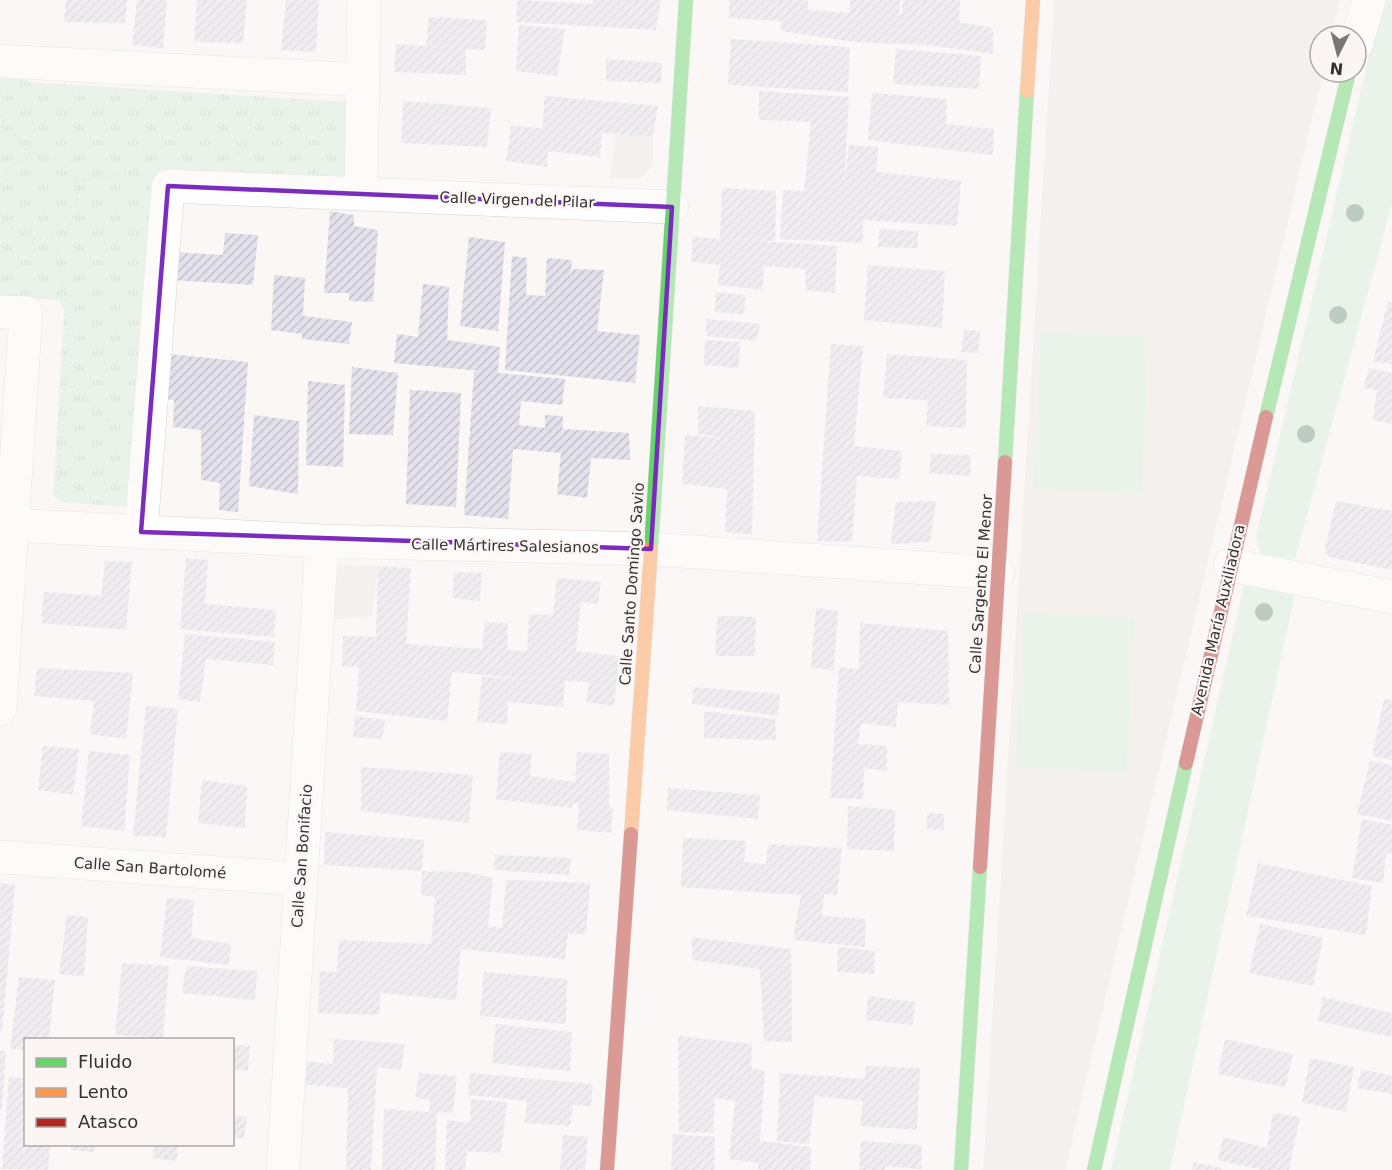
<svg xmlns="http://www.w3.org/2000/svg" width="1392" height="1170" font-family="'DejaVu Sans',sans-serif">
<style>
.built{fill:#ede7e2}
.grass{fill:#d6edda}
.park{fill:url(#park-tufts)}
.building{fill:url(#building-hatch)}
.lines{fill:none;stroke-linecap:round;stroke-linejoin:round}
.street-casing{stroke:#d4d2d0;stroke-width:34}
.fast-casing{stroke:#d4d2d0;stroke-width:15}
.slow-casing{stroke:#d4d2d0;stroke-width:15}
.jam-casing{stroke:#d4d2d0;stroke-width:15}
.path{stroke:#d8d7d6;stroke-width:4;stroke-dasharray:1.5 4.5;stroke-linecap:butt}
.street{stroke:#fefefe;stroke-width:33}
.fast{stroke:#63d668;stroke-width:14}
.slow{stroke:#ff974d;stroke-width:14}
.jam{stroke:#b3261e;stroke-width:14}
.tree{fill:#739883}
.marked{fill:none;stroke:#7b2cbf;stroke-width:4.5;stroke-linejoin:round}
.labels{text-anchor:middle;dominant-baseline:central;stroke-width:4.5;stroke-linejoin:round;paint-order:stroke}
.street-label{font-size:15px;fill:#343332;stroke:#fbf6f4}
</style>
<defs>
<pattern id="park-tufts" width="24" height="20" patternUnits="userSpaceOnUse" patternTransform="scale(1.5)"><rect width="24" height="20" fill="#d6edda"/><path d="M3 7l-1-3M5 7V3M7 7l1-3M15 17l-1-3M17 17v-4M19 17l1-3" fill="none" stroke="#b8ccbc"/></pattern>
<pattern id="building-hatch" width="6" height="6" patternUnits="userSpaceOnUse" patternTransform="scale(1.5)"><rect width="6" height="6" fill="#e2e0ea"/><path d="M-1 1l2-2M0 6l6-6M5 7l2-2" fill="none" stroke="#c2c1c9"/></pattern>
</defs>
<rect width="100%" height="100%" fill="#faf7f5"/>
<path class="built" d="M1054,0H1340L1331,36H1320V72H1323L1065,1170H983Z
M616,134L653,136V166L641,178H610Z
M338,565L378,566L372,616L333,620Z"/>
<path class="grass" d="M1382,0H1392V204L1295,559L1261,555L1256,538Z
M1041,332L1148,336L1141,494L1034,490Z
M1244,585L1295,594L1170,1170H1111Z
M1024,612L1134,618L1126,773L1016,767Z"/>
<path class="park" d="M0,66L28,82L347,102L357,167L343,181L163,169L155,175L127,505L123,507L63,502L53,496L64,309L60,302L55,300L0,296Z"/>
<path class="building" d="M66,0H127L125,23L64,22Z
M137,0H167L163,48L132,45Z
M197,0H247L243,43L194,42Z
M286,0H319L316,52L281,50Z
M517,0L593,4V0H661L656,30L516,22Z
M729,0H808V10L850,13V0H900L899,15H902L903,0H960L959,22L993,28V54L926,45L855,42L781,31V21L729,18Z
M429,17L487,20L485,50L466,49V75L394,72L396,44L441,47L426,45Z
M519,25L565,29L557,76L516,71Z
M731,39L850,47L848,92L728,85Z
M896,49L981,56L979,89L893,84Z
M606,59L662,63L661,83L606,81Z
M759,91L849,97L844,186L849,145L878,147L876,172L961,181L957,226L863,220V243L780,239L783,190L804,191L811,122L759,120Z
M872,93L947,99L946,124L994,129L993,155L868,140Z
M545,96L658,106L653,136L602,133L600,157L548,151L547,167L506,161L511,126L542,128Z
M403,101L491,108L487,147L401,143Z
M722,188L776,191L775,241L728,239L837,246L835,293L806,290L805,269L764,266L763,290L718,285L720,265L691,262L693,237L720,239Z
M330,211L354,215V226L378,230L373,302L349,301V293H324Z
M879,229L918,231V248L878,247Z
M225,233L258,235L253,285L170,280L171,252L223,255Z
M469,237L505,242L498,331L460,326Z
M512,256L527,258L526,295L545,296L547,258L572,260L570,283L572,269L604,270L597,331L640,335L635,383L505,370Z
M868,265L945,271L942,328L864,320Z
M274,275L305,278L303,316L352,322L349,344L302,339V334L271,330Z
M423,284L449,287L447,340L500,347L498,373L565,379L562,405L521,401L519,425L545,428V415L563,416L562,441L563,429L629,433L630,460L591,458L587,498L557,494L561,453L513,449L508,519L464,515L474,372L481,371L394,363L397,334L418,337Z
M716,292L746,295L744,314L715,312Z
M1388,302H1392V364L1373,361Z
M706,319L760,324L757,341L706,336Z
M964,330L980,331L979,353L961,352Z
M705,340L740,342L739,368L704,365Z
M831,344L863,346L854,446L902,451L899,479L857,476L852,542L817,541Z
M159,353L248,362L238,512L219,510L220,483L201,480V430L173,427L174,400L156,399Z
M887,354L967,360L966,428L926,426L928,400L883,398Z
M352,367L398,373L393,435L349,434Z
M1369,368L1392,373V424L1373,420L1377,390L1363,388Z
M308,381L345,385L343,467L306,465Z
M410,390L461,393L456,507L406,504Z
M698,406L755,411L752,535L725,532L727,489L682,484L685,435L731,439L698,434Z
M254,415L299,421L298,494L249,486Z
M931,454L971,455L970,476L929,473Z
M936,501L930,542L891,544L896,502Z
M1336,501L1392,511V570L1329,557L1325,549Z
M186,558L208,560L205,604L276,610L274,637L180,629Z
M105,561L132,562L126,630L41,623L44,592L101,596Z
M378,566L411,568L406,644L482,649L485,622L508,623L507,650L527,651L529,614L553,615L557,578L601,582L598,604L581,602L576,651L619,656L614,706L586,702L589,682L565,681L563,707L508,702L507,724L477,722L482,677L529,679L452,672L447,721L356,711L359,667L342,666L343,636L376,637Z
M454,572L482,573L480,601L452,598Z
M816,608L838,611L834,670L811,668Z
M717,616L756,617L755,656H715Z
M860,623L948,631L949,705L898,702L896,727L861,723L858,744L887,746V771L864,768L863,799L830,798L839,667L859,669Z
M185,634L275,642L273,665L206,659L200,702L178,699Z
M37,668L133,673L126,739L90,734L94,701L34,696Z
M693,687L780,694L778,716L692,704Z
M1384,699L1392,700V760L1372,756Z
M146,706L178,709L166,837L133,836Z
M704,711L775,719L776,740L704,738Z
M355,716L385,720L382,739L353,737Z
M43,746L79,749L73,795L38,790Z
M89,751L130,755L124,831L81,826Z
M500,752L532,754L530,776L575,782L577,752L609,754V806L613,807L611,833L577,830L579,804L593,805L573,803L572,808L496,799Z
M1370,761L1392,765V821L1357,814Z
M361,767L473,775L469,823L361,811Z
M202,780L247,786L245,828L198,823Z
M668,788L760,795L758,819L667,810Z
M848,806L895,810L894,851L847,849Z
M927,813L944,814V830L927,829Z
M1362,819L1392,825V854L1386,853L1383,883L1352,878Z
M325,832L424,840L422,871L324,865Z
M683,838L746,841L744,862L766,864L768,844L842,848L837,895L824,894L822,916L866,919L865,947L793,940L801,895L681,887Z
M495,855L571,858L569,875L494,870Z
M1258,863L1372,886L1366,935L1246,916Z
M422,871L467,872L493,878L488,926L502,928L506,880L590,883L586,935L568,933L565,959L461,949L456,1000L381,993V985L379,1015L318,1013L320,971L337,972L339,940L431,944L435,897L421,895Z
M0,883L15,885L2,1032H0Z
M167,898L194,900L191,938L231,944L229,965L160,957Z
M67,915L88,917L84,976L59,974Z
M1260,924L1323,938L1313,986L1249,973Z
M692,937L791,949L792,1042L764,1041L760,969L692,960Z
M838,947L875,951L874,974L837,972Z
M122,963L169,966L163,1038L115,1035Z
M186,966L257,971L255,1000L182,993Z
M484,972L567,979L566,1024L480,1016Z
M19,977L55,980L49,1040H26V1050L10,1049Z
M868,996L915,1002L913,1025L866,1020Z
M1323,997L1392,1013V1037L1318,1021Z
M496,1024L572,1032L570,1071L492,1063Z
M678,1036L752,1044L751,1068L765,1071L760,1141L811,1147L810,1170H758V1163L729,1159L735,1101L715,1098L713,1133L679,1132Z
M334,1039L405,1044L401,1070L377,1067L371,1170H346L348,1088L300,1084L304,1061L333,1064Z
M1225,1039L1293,1054L1285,1087L1218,1074Z
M232,1045L250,1046L248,1071L232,1069Z
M0,1051H6L2,1109H0Z
M1310,1058L1354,1067L1346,1112L1302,1102Z
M866,1066L920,1068L917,1130L860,1126L863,1101L815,1096L809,1144L777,1141L780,1073L865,1079Z
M1361,1069L1392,1076V1094L1357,1088Z
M419,1073L457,1076L453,1113L437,1112L435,1170H382L384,1109L429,1112L430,1099L415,1098Z
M470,1073L593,1084L591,1106L573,1105L570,1126L525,1123L527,1101L468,1095Z
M9,1077L26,1079V1144H50L48,1170L2,1169Z
M471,1099L507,1102L501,1153L467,1151L465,1170H445L447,1120L470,1123Z
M1273,1113L1300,1117L1289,1170H1262L1218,1160L1223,1137L1267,1148Z
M232,1116L247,1117L244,1139L232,1137Z
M673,1134L715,1137L714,1170H671Z
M563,1135L588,1137L585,1170H560Z
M861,1141L922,1145L921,1169L885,1166V1170H859Z
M71,1144H95L94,1152L71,1150Z
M154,1144H178L177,1161L153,1158Z
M1194,1162L1222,1168V1170H1192Z"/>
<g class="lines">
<defs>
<path id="street" d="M1356,44L1369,0
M0,61L363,80
M361,194L364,0
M0,312L26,313L0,709
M12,525L322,541L651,549L998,573
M141,532L168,186L672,207
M1230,565L1392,597
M0,857L300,879
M283,1170L322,541"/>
<path id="fast" d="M1266,417L1349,72
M1005,462L1027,91
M651,549L686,0
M961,1170L980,867
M1094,1170L1186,763"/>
<path id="slow" d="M1027,91L1033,0
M631,834L651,549"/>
<path id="jam" d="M1186,763L1266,417
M980,867L1005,462
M607,1170L631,834"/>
</defs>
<use href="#street" class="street-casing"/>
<use href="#fast" class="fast-casing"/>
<use href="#slow" class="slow-casing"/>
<use href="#jam" class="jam-casing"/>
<path class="path" d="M0,115L32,157
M237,153L255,110
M77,182L138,170
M0,183C3,172 14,162 26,159C88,140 98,243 35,238C19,236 7,226 0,212
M51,236L67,299
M64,378L113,424
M57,492L70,308L64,299L57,296"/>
<use href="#street" class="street"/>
<use href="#fast" class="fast"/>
<use href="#slow" class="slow"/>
<use href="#jam" class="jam"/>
</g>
<g class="tree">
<circle cx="1355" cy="213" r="9"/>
<circle cx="1338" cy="315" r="9"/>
<circle cx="1306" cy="434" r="9"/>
<circle cx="1264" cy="612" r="9"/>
</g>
<path d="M0 0H1392V1170H0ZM168,186L672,207L651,549L141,532Z" fill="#faf7f5" fill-opacity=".55" fill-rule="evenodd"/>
<path class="marked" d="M168,186L672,207L651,549L141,532Z"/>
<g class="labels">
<g class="street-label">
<text transform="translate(517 200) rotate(2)">Calle Virgen del Pilar</text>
<text transform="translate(505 546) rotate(1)">Calle Mártires Salesianos</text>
<text transform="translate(632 584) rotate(-86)">Calle Santo Domingo Savio</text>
<text transform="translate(981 584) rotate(-86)">Calle Sargento El Menor</text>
<text transform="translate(1218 620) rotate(-77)">Avenida María Auxiliadora</text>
<text transform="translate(302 856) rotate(-86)">Calle San Bonifacio</text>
<text transform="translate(150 868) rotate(4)">Calle San Bartolomé</text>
</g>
</g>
<rect x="24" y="1038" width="210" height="108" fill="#fbf6f4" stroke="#aba8a6" stroke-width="1.5"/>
<rect x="36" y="1058" width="30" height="9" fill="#63d668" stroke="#aba8a6" stroke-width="1.5"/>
<text x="78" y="1068" font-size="18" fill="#343332">Fluido</text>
<rect x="36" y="1088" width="30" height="9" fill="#ff974d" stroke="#aba8a6" stroke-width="1.5"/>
<text x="78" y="1098" font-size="18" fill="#343332">Lento</text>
<rect x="36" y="1118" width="30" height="9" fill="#b3261e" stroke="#aba8a6" stroke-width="1.5"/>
<text x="78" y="1128" font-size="18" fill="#343332">Atasco</text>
<g transform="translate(1338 54) rotate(186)"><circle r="28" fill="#fbf6f4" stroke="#aba8a6" stroke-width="1.5"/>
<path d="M0-4.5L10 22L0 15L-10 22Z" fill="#797876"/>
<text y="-9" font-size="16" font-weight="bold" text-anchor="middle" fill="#343332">N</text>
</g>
</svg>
